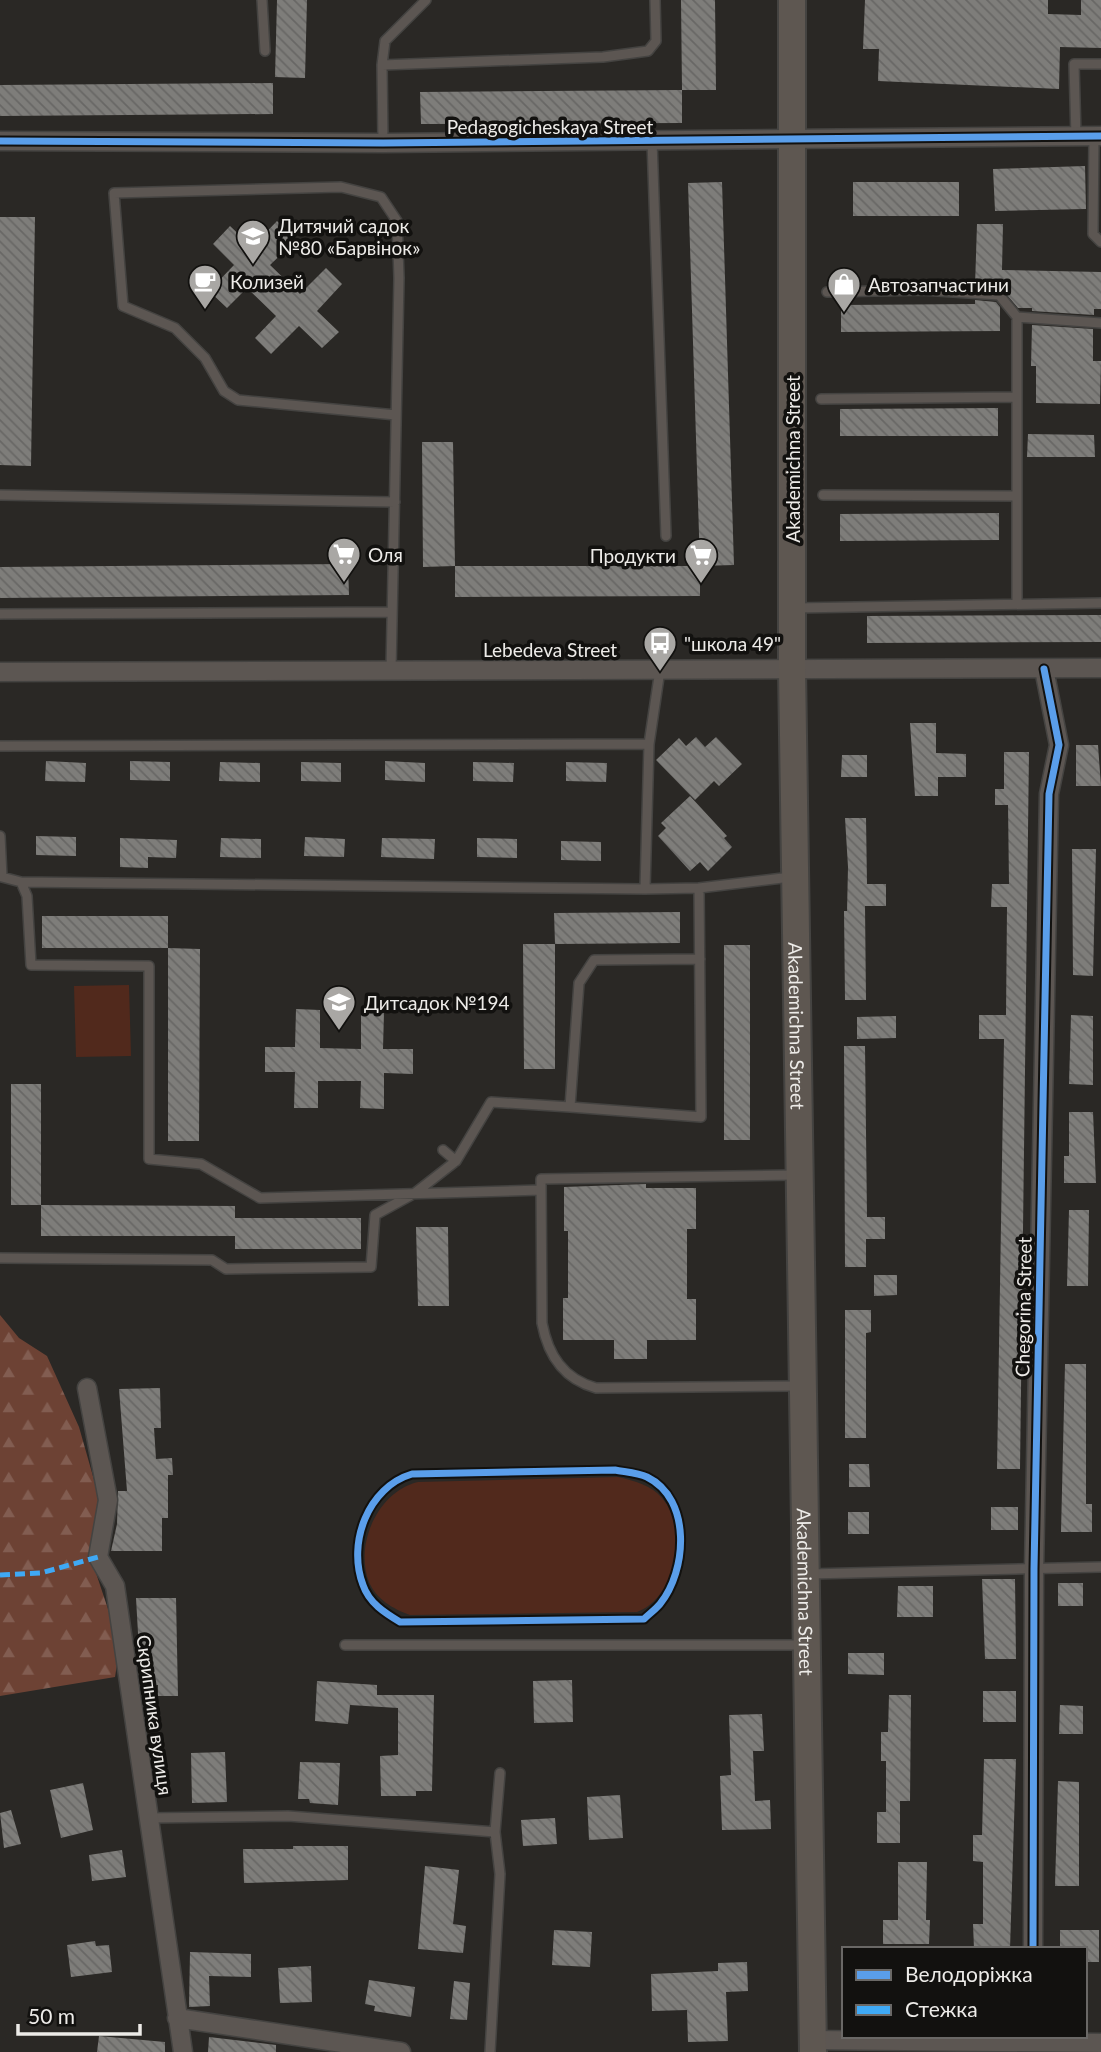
<svg xmlns="http://www.w3.org/2000/svg" width="1101" height="2052" font-family="Lato,sans-serif">
<style>
.forest{fill:url(#forest-firs)}
.green{fill:#51291c}
.building{fill:url(#building-back-hatch)}
.lines{fill:none;stroke-linecap:round;stroke-linejoin:round}
.service-casing{stroke:#444341;stroke-width:12}
.minor-casing{stroke:#444341;stroke-width:21}
.secondary-casing{stroke:#444341;stroke-width:30}
.service{stroke:#5c5652;stroke-width:9}
.minor{stroke:#5c5652;stroke-width:18}
.secondary{stroke:#5e5751;stroke-width:26}
.quiet{stroke:#3fa9f5;stroke-width:5;stroke-dasharray:10 5;stroke-linecap:butt}
.cycleway-casing{stroke:#12110f;stroke-width:11}
.cycleway{stroke:#5a9eea;stroke-width:7}
.labels{text-anchor:middle;dominant-baseline:central;stroke-width:7;stroke-linejoin:round;paint-order:stroke}
.street-label{font-size:19px;fill:#edebe8;stroke:#12110f}
.poi-label{font-size:19px;fill:#edebe8;stroke:#12110f;text-anchor:start}
</style>
<defs>
<pattern id="forest-firs" width="22" height="20" patternUnits="userSpaceOnUse" patternTransform="scale(1.75)"><rect width="22" height="20" fill="#6d4234"/><path d="M5 1l3.5 6h-7zM16 11l3.5 6h-7z" fill="#825d51"/></pattern>
<pattern id="building-back-hatch" width="6" height="6" patternUnits="userSpaceOnUse" patternTransform="scale(1.75)"><rect width="6" height="6" fill="#7e7d7a"/><path d="M-1 5l2 2M0 0l6 6M5-1l2 2" fill="none" stroke="#686765"/></pattern>
</defs>
<rect width="100%" height="100%" fill="#2a2825"/>
<path class="forest" d="M0,1315L19,1338L47,1356L79,1427L100,1501L92,1561L120,1645L115,1677L0,1696Z"/>
<path class="green" d="M129,985L131,1056L76,1057L74,986Z
M618,1477C635,1481 651,1485 662,1498C689,1529 676,1598 637,1612L410,1615C393,1609 376,1599 369,1582C354,1543 379,1491 418,1482Z"/>
<path class="building" d="M277,0H307L305,78L275,77Z
M681,0H715L716,90H682Z
M865,0H1048V14L1081,15V0H1101V48L1060,47L1059,89L878,81L879,49H863Z
M273,83V114L0,116V85Z
M682,90V123L421,124L420,92Z
M1085,166L1086,209L995,211L993,169Z
M722,182L734,565L700,566L688,183Z
M853,182H959V216H853Z
M0,217H35L31,466L0,465Z
M277,221L296,240L270,265L300,294L326,268L342,284L317,311L339,332L322,348L299,326L271,354L255,338L276,316L247,288L227,308L209,291L234,265L213,244L230,226L252,247Z
M977,224H1003L1002,270L1101,272V309H1094V315L1032,311V308H1018L1002,289L975,286Z
M975,300L996,302L1000,307V331L841,332V305L975,304Z
M1032,325L1093,329V361H1101L1100,404L1036,403V366H1031Z
M998,408V436H840V409Z
M1028,434L1094,435L1095,457H1027Z
M422,442H453L455,566L423,567Z
M999,513V540L840,541V514Z
M348,564L349,595L0,598V567Z
M455,566H700V596L455,597Z
M1101,615V642L867,643V616Z
M910,723H936V753L966,754V777H938V796H915Z
M696,737L705,747L716,737L742,764L719,786L714,781L695,800L656,760L679,738L686,746Z
M1076,745H1098L1101,786H1076Z
M1004,752H1029L1020,1469H997L1004,1039H979V1015H1006L1007,907H991L992,884H1009L1008,805H995V789H1004Z
M842,755H867V777H841Z
M46,761L86,763L85,782L45,781Z
M130,761L170,762V781L130,780Z
M385,761L425,763V782L385,780Z
M220,762L260,763V782L219,781Z
M301,762L341,763V782L301,781Z
M473,762L514,763L513,782L473,781Z
M566,762L607,763L606,782L566,781Z
M690,796L727,836L724,838L732,847L708,871L700,862L690,871L658,836L666,828L661,823Z
M845,818H866L867,884H886V906H865L866,1000H845L844,911H847L848,867Z
M36,836L76,837V856L36,855Z
M305,837L345,839L344,857L304,856Z
M120,838L177,840L176,858L148,857V868L120,867Z
M221,838L261,839V858L220,857Z
M382,838L435,839L434,859L381,857Z
M477,838L517,839V858L477,857Z
M561,841L601,842V861L561,860Z
M1072,849H1096L1093,976L1073,975Z
M680,912V943L555,944L554,913Z
M42,916H168V948H42Z
M523,944H555V1069H524Z
M724,945H750V1140H724Z
M168,948L200,949L199,1141H168Z
M296,1009L320,1010V1048L361,1049V1013H384L383,1049H413V1074L384,1073V1109L360,1108L361,1081H318V1108H294L295,1072H265V1047H295Z
M1071,1015L1093,1016V1085L1069,1084Z
M896,1016V1038L857,1039V1017Z
M844,1046H865L867,1217H885V1239H866V1267H845Z
M11,1084H41V1205H11Z
M1069,1112H1093L1096,1183H1064V1156H1069Z
M646,1184V1188H696V1229H687V1299H696V1340H647V1359H614V1340H563V1298H568V1231H564V1187Z
M41,1205L235,1206V1218H361V1249H235V1236H41Z
M1069,1210H1089L1088,1286H1067Z
M416,1227H448L449,1306H418Z
M874,1275H897V1295L874,1296Z
M845,1310H871V1332L866,1333V1438H845Z
M1065,1364H1086V1504H1092V1532H1061Z
M160,1388L161,1428H154L156,1459L172,1458L173,1475H168V1518H162V1551H111L117,1524L118,1491H127L119,1389Z
M849,1464H869L870,1487H849Z
M991,1507H1018V1530H991Z
M848,1512H869V1534H848Z
M982,1579H1015L1016,1659H985Z
M1058,1583H1083V1606H1058Z
M898,1586H933V1617H897Z
M136,1598H176L178,1696H158V1685L141,1686Z
M848,1653H884V1675L848,1674Z
M572,1680L573,1722L534,1723L533,1681Z
M317,1681L377,1685V1695H434L432,1791H416V1796H381L380,1756L398,1755V1708L350,1705L348,1724L315,1721Z
M983,1691H1016V1722H983Z
M889,1695H911L910,1801H900V1843H877V1812H886V1761H881V1732H888Z
M1060,1705L1083,1706V1734H1059Z
M762,1714L764,1751H753L755,1801L770,1800L771,1829L722,1830L720,1776L731,1775L729,1715Z
M225,1752L227,1802L192,1803L191,1753Z
M984,1759H1016L1010,1949H974L973,1924H983V1862L973,1861V1835H982Z
M300,1762L340,1763L338,1805L310,1803L309,1799H298Z
M1058,1781L1079,1782V1886H1055Z
M83,1783L93,1830L61,1838L50,1790Z
M620,1795L623,1838L589,1840L587,1797Z
M11,1810L21,1844L4,1848L0,1813Z
M555,1818L557,1844L523,1846L521,1820Z
M293,1846H348V1880L244,1883L243,1849H293Z
M122,1850L126,1877L92,1881L89,1855Z
M898,1862H927L926,1920H930L929,1944H883V1920H898Z
M425,1866L459,1870L453,1924L466,1926L463,1953L418,1949Z
M554,1930L592,1932L590,1967L552,1965Z
M1060,1930H1099V1962H1085V1949H1060Z
M95,1941L96,1946L109,1945L112,1972L71,1977L67,1945Z
M190,1952L251,1954V1977L209,1976L210,2006L189,2007Z
M747,1962L748,1991L726,1992L728,2041L688,2042L687,2010L652,2011L651,1974L718,1971V1963Z
M311,1966L312,2002L280,2003L278,1968Z
M369,1980L415,1987L411,2017L374,2011L375,2006L365,2004Z
M454,1981L470,1983L467,2020L450,2019Z
M99,2036L165,2042V2052H97Z
M209,2037L276,2045V2052H208Z"/>
<g class="lines">
<defs>
<path id="service" d="M262,0L265,51
M382,65L603,57L648,51L656,41L655,0
M1094,136L1093,234L1101,242
M1076,137L1074,64H1101
M652,141L666,536
M383,143L382,65L385,41L426,0
M827,292L923,290L999,295L1017,317V604
M1017,317L1101,323
M821,399L1017,397
M0,495L395,502
M823,495L1017,496
M795,608L1101,603
M0,614L392,612
M660,670L649,744L645,889L699,888
M391,671L399,278L397,221L381,197L341,187L114,193L123,306L175,328L205,358L224,391L238,400L396,415
M0,746L649,744
M0,836L2,877L21,882L27,896L31,965L149,966V1159L201,1164L260,1198L541,1190
M21,882L645,889
M700,959L594,960L579,983L570,1107L701,1117L699,888L791,877
M443,1150L456,1161
M795,1175L541,1179L542,1323C548,1355 563,1379 596,1388L799,1386
M0,1258L212,1260L226,1269L371,1267L375,1215L415,1193L456,1161L491,1102L570,1107
M809,1574L1101,1567
M345,1645H805
M148,1818L288,1816L495,1832
M490,2052L500,1874L495,1832L500,1773"/>
<path id="minor" d="M0,141L383,143L1101,136
M0,672L1101,668
M87,1388L108,1500L98,1557L115,1586L183,2052
M1033,1949L1034,1569L1049,794L1059,745L1044,669
M177,2018L401,2052
M812,2040L1101,2043"/>
<g id="secondary">
<path id="s1" d="M792,0V669L813,2052"/>
</g>
</defs>
<use href="#service" class="service-casing"/>
<use href="#minor" class="minor-casing"/>
<use href="#secondary" class="secondary-casing"/>
<use href="#service" class="service"/>
<use href="#minor" class="minor"/>
<use href="#secondary" class="secondary"/>
<path class="quiet" d="M0,1575L41,1573L98,1557"/>
<defs>
<path id="cycleway" d="M0,141L383,143L1101,136
M615,1470C625,1472 638,1473 647,1477C692,1499 687,1571 660,1604C655,1610 649,1614 644,1619L400,1622C385,1613 369,1603 363,1585C347,1543 368,1487 412,1474Z
M1033,1949L1034,1569L1049,794L1059,745L1044,669"/>
</defs>
<use href="#cycleway" class="cycleway-casing"/>
<use href="#cycleway" class="cycleway"/>
</g>
<defs>
<symbol id="school-pin" viewBox="-11 -11 22 30"><path d="M0 17L-7.5 6A9.5 9.5 0 1 1 7.5 6Z" fill="#a9a7a4" stroke="#12110f"/><path d="M0-5L7-2L0 1L-7-2ZM-4 1L0 2.5L4 1V4Q0 6-4 4Z" fill="#fff"/></symbol>
<symbol id="cafe-pin" viewBox="-11 -11 22 30"><path d="M0 17L-7.5 6A9.5 9.5 0 1 1 7.5 6Z" fill="#a9a7a4" stroke="#12110f"/><path d="M-5.5-4.5H6V0H3Q3 3.5 0 3.5H-2.5Q-5.5 3.5-5.5 0ZM3-3.2v2h1.7v-2ZM-6 4.5H4V6H-6Z" fill="#fff"/></symbol>
<symbol id="shop-pin" viewBox="-11 -11 22 30"><path d="M0 17L-7.5 6A9.5 9.5 0 1 1 7.5 6Z" fill="#a9a7a4" stroke="#12110f"/><path d="M-5-2.5h2.3a2.7 3.5 0 0 1 5.4 0H5L5.5 6h-11ZM-1.5-2.5h3a1.5 2.3 0 0 0-3 0Z" fill="#fff"/></symbol>
<symbol id="supermarket-pin" viewBox="-11 -11 22 30"><path d="M0 17L-7.5 6A9.5 9.5 0 1 1 7.5 6Z" fill="#a9a7a4" stroke="#12110f"/><path d="M-6-5.5h2.5l.6 2H6L4.5 2H-2.5L-4.4-4H-6ZM-1.5 3.2a1.3 1.3 0 1 0 .1 0ZM3 3.2a1.3 1.3 0 1 0 .1 0Z" fill="#fff"/></symbol>
<symbol id="bus-pin" viewBox="-11 -11 22 30"><path d="M0 17L-7.5 6A9.5 9.5 0 1 1 7.5 6Z" fill="#a9a7a4" stroke="#12110f"/><path d="M-5-6H5V4H4V6H2V4H-2V6H-4V4H-5ZM-3.5-4V0h7V-4ZM-3.5 1.2v1.5H-2V1.2ZM2 1.2v1.5H3.5V1.2Z" fill="#fff"/></symbol>
</defs>
<g fill-rule="evenodd">
<use href="#school-pin" x="234" y="217" width="38" height="52"/>
<use href="#cafe-pin" x="186" y="262" width="38" height="52"/>
<use href="#shop-pin" x="825" y="265" width="38" height="52"/>
<use href="#supermarket-pin" x="325" y="535" width="38" height="52"/>
<use href="#supermarket-pin" x="682" y="536" width="38" height="52"/>
<use href="#bus-pin" x="641" y="624" width="38" height="52"/>
<use href="#school-pin" x="320" y="983" width="38" height="52"/>
</g>
<g class="labels">
<g class="street-label">
<text x="550" y="126">Pedagogicheskaya Street</text>
<text transform="translate(792 459) rotate(-90)">Akademichna Street</text>
<text x="550" y="649">Lebedeva Street</text>
<text stroke="none"><textPath href="#s1" startOffset="1026">Akademichna Street</textPath></text>
<text transform="translate(1023 1307) rotate(-89)">Chegorina Street</text>
<text stroke="none"><textPath href="#s1" startOffset="1592">Akademichna Street</textPath></text>
<text transform="translate(155 1715) rotate(82)">Скрипника вулиця</text>
</g>
<g class="poi-label">
<text x="278" y="225">Дитячий садок<tspan x="278" dy="22">№80 «Барвінок»</tspan></text>
<text x="230" y="281">Колизей</text>
<text x="868" y="284">Автозапчастини</text>
<text x="368" y="554">Оля</text>
<text x="676" y="555" text-anchor="end">Продукти</text>
<text x="684" y="643">"школа 49"</text>
<text x="364" y="1002">Дитсадок №194</text>
</g>
</g>
<rect x="842" y="1947" width="245" height="91" fill="#12110f" stroke="#6a6866" stroke-width="2"/>
<rect x="856" y="1970" width="35" height="10" fill="#5a9eea" stroke="#6a6866" stroke-width="2"/>
<text x="905" y="1982" font-size="21" fill="#edebe8">Велодоріжка</text>
<rect x="856" y="2005" width="35" height="10" fill="#3fa9f5" stroke="#6a6866" stroke-width="2"/>
<text x="905" y="2017" font-size="21" fill="#edebe8">Стежка</text>
<path d="M18 2024v10h122v-10" fill="none" stroke="#edebe8" stroke-width="3.5"/>
<text x="28" y="2024" font-size="21" fill="#edebe8" stroke="#12110f" stroke-width="5" paint-order="stroke">50 m</text>
</svg>
